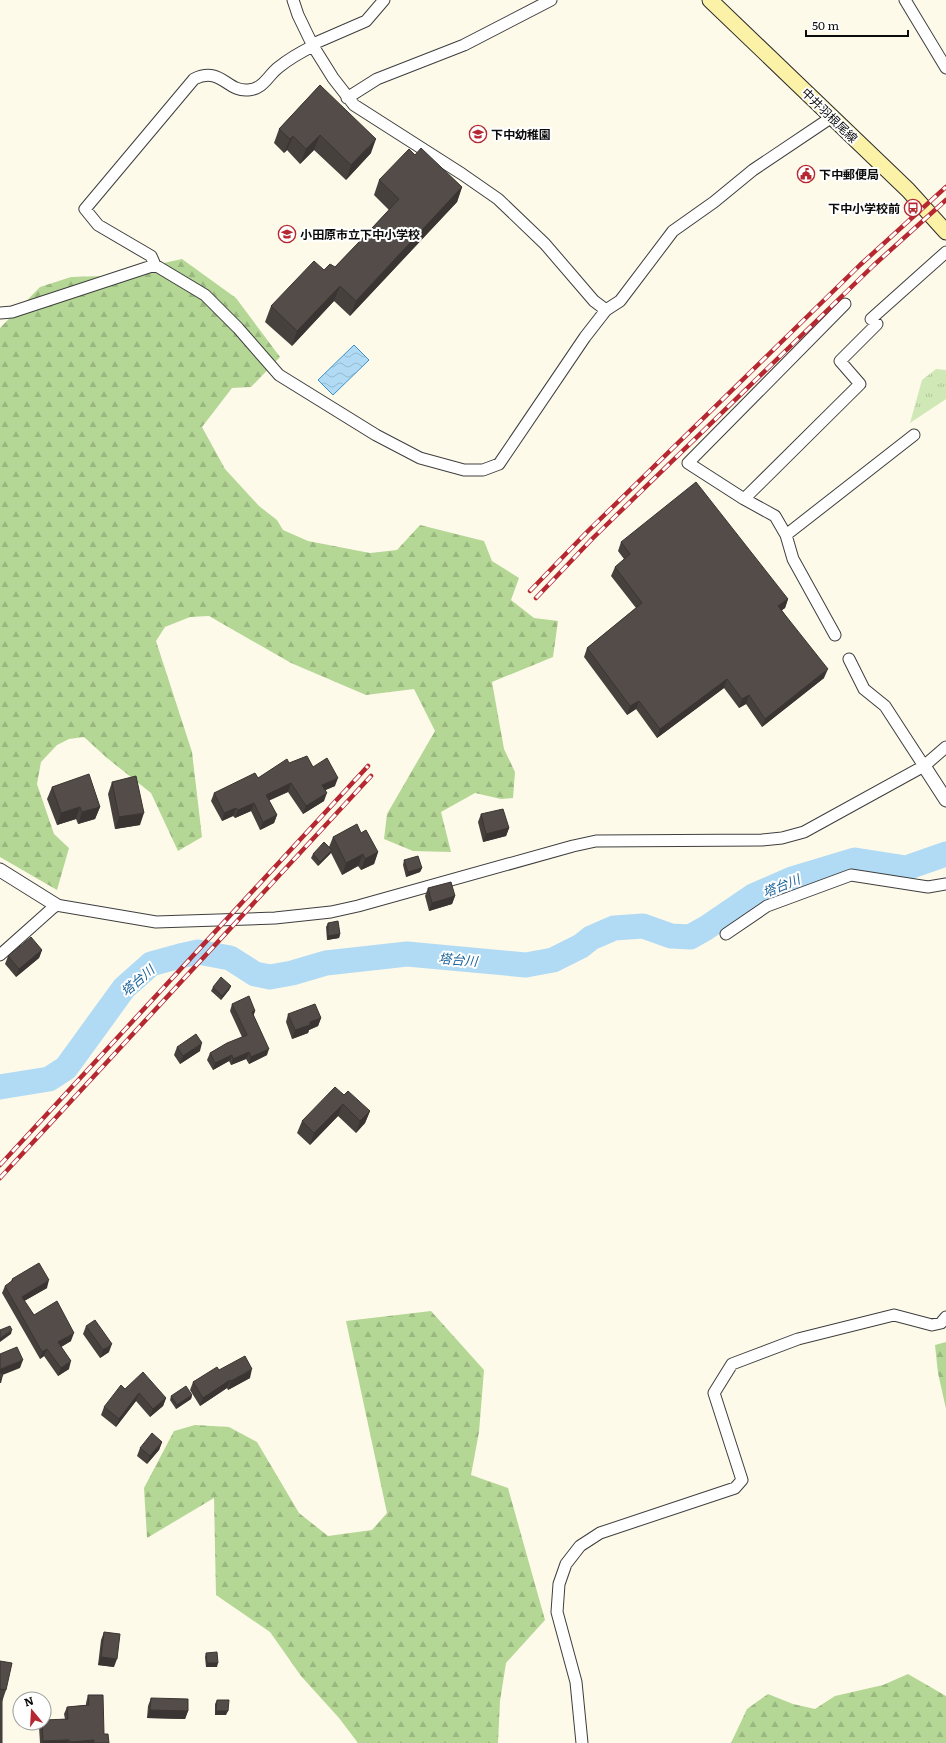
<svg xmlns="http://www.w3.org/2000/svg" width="946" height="1743" font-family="Literata,'Noto Sans JP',serif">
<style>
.forest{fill:url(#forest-firs)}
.park{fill:url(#park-tufts)}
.water{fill:url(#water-waves);stroke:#3a91c8}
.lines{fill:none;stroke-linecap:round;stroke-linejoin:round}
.river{stroke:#b1dbf4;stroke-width:25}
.minor-casing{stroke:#3e3e3e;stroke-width:13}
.tertiary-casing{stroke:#3e3e3e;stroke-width:15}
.secondary-casing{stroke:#2d2d2d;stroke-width:17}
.minor{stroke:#fff;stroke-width:11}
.tertiary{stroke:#fff;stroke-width:13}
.secondary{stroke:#fcf2a7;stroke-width:15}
.rail-casing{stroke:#b62831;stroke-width:4.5}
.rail{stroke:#fff;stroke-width:3;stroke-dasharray:9;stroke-linecap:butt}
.wall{fill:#47413e}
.shaded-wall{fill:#3a3532}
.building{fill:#534c48;stroke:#3a3532}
.labels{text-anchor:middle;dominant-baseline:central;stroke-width:4;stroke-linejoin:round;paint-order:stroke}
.street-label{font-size:12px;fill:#0b0b0b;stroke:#fff}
.poi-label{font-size:12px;font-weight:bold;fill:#0b0b0b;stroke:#fff;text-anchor:start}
.water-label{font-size:13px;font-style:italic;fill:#196298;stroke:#fff}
</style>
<defs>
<pattern id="forest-firs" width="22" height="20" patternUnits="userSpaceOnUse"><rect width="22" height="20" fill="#b4d795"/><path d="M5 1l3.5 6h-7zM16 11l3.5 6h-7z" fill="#99b77f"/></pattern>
<pattern id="park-tufts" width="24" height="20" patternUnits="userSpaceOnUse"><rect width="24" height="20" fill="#d0e7b6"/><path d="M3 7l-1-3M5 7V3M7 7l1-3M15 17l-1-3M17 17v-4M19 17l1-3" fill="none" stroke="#b1c59b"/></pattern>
<pattern id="water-waves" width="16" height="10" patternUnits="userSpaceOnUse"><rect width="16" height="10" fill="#b1dbf4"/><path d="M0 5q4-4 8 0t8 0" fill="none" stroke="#97bbd0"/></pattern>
</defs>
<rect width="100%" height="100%" fill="#fefaea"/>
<path class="forest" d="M182,259L236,298L280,357L251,387L232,388L202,427L225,469L259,506L277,520L283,530L308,541L370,553L397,550L420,525L484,541L492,561L519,578L511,600L534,618L558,621L553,657L492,682L504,749L515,772L513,798L501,799L475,793L441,812L451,852L413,851L384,839L387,814L435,731L414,689L366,695L291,663L209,616L190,617L165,627L156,641L192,752L202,837L178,851L151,793L107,758L84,737L69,739L57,745L41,762L37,784L54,834L69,848L57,890L0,857V328L40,287L71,277L104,276Z
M431,1311L484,1370L479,1432L471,1475L508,1488L545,1620L506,1663L500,1701L498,1743H358L339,1718L301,1676L270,1632L216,1595L214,1498L147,1538L144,1488L174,1431L195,1425L229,1427L257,1442L299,1513L328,1536L372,1530L387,1513L346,1321Z
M946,1342V1409L938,1373L935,1345Z
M908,1674L946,1696V1743H731L747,1709L768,1694L793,1704L815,1709L835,1696L883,1685Z"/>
<path class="park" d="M936,369L946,370V399L910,423L922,380Z"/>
<path class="water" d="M354,345L369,360L333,395L318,380Z"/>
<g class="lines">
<path class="river" d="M0,1087L49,1079L66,1068L124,988L151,964L180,956L198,952L230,958L255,974L270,977L292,973L326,963L407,954L526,965L553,960L581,946L591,938L614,928L643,926L671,936L690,937L706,928L753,896L792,879L855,860L906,868L946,854"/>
<defs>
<path id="minor" d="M293,0L298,15L313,46L333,78L354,105L462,174L498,199L545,244L594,301L606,310
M905,0L946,68
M313,44L366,21L384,0
M347,98L377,79L464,45L551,0
M155,265L205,295L238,328L279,375L376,435L420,458L464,470H483L499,464L585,337L606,310L620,301L673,231L714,202L753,170L832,117
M0,313L12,312L155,265L151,256L98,225L85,209L194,79C221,66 227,92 248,90C264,89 268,75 279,67C290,58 301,52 313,46
M871,319L946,252
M744,499L860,384L840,361L877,324
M786,535L914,435
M835,635L793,559L786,535L775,516L744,499L688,463L845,304
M849,659L864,689L885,706L924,766
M726,934L767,906L851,875L928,887L946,884
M0,955L56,905L156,922L275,918L331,912L358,906L573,846L596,841L762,840L782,838L804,832L924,766L946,747
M582,1743L576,1682L557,1612L559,1584L566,1564L580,1546L600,1533L735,1488L742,1480L714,1393L732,1364L798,1339L894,1315L932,1325L941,1323L946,1317"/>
<path id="tertiary" d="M924,766L946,800
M0,870L56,905"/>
<path id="secondary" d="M710,0L908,190L946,232"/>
</defs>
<use href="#minor" class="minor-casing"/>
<use href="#tertiary" class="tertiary-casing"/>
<use href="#secondary" class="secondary-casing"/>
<use href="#minor" class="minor"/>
<use href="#tertiary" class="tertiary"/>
<use href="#secondary" class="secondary"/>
<defs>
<path id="rail" d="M530,591L586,533L860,265L946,187
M536,598L593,538L874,265L946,200
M0,1165L368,766
M0,1178L371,776"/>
</defs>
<use href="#rail" class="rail-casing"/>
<use href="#rail" class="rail"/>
</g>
<path class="wall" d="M320,85L371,153L346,180L314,150L300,164L287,150L284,153L274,143L279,129Z
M415,155L462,187L457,202L350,316L334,301L292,346L265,322L271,306L324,270L335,267L359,242L389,210L374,195L379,180Z
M621,542L788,599L785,608L782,610L824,678L762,727L746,704L739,708L724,688L657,738L636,709L627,715L584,657L587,648L636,608L611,576L615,567L624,559L618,551Z
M289,763L313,767L335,786L325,790L324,801L303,814L288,792L269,800L277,815L274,823L260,830L251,811L235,818L233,816L222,821L211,801L214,793L258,778Z
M112,782L140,825L115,829L108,794Z
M52,787L100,807L95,819L78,824L76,819L57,825L47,799Z
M481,814L509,828L506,836L483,842L478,822Z
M361,833L378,852L374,864L361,870L358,866L342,875L331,853L318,866L311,858L313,854L329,847L333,837Z
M404,860L422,868L420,872L406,877L403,865Z
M428,888L455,896L452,904L429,911L425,896Z
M328,923L340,934L339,938L327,940L326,927Z
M42,950L39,958L16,977L5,964L8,956Z
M231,986L229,990L221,1000L211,991L213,987Z
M232,1004L255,1011L253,1016L267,1055L249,1064L246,1059L231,1065L229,1061L213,1070L207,1060L210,1053L242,1037L230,1011Z
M288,1014L321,1018L318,1026L309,1030L308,1033L292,1039L286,1022Z
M177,1047L200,1051L180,1064L174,1055Z
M344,1095L370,1111L365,1123L356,1133L338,1116L310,1145L297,1133L302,1121Z
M12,1279L47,1288L24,1301L34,1315L71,1341L61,1347L69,1369L58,1376L44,1356L40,1359L2,1293L5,1286L11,1282Z
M86,1326L109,1352L100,1358L83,1334Z
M219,1370L250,1378L228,1390L227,1388L200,1406L190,1390L193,1382Z
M125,1389L166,1398L163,1406L150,1417L136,1401L116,1427L101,1415L104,1407Z
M192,1395L191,1399L176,1409L170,1400L171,1396Z
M162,1442L159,1450L147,1464L137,1456L140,1448Z
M104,1632L114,1667L98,1665L101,1640Z
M206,1653L217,1667H206L205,1657Z
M0,1661L6,1690L2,1702L0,1743Z
M88,1695L104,1734L109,1743H40L39,1727L41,1723H44L65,1719L64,1714L67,1707L86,1705V1703Z
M151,1698L188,1711L185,1719L147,1718L148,1706Z
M217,1700L226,1715H215V1704Z"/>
<path class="shaded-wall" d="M320,135L314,150L300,164L306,149Z
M293,136L287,150L284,153L290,139Z
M376,139L371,153L346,180L351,165Z
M462,187L457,202L350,316L356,301Z
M340,286L334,301L292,346L297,331Z
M788,599L785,608L775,615L778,606Z
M828,669L824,678L762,727L765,719Z
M727,679L724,688L657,738L660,729Z
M749,695L746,704L739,708L742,699Z
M639,701L636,709L627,715L630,706Z
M338,778L335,786L319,793L322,785Z
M291,783L288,792L264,803L266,795Z
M327,793L324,801L303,814L306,806Z
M254,803L251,811L235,818L238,810Z
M80,807L76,819L57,825L61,813Z
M100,807L95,819L78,824L82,812Z
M236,808L233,816L222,821L224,813Z
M144,813L140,825L115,829L119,817Z
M277,815L274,823L260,830L263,822Z
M509,828L506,836L483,842L486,834Z
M332,850L330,854L318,866L320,862Z
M378,852L374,864L361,870L365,859Z
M363,854L358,866L342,875L346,863Z
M422,868L420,872L406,877L408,872Z
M455,896L452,904L429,911L432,903Z
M340,934L339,938L327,940L328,936Z
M42,950L39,958L16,977L19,969Z
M231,986L229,990L221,1000L222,996Z
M255,1011L253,1017L252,1012Z
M321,1018L318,1026L309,1030L308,1033L292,1039L295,1030L310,1022Z
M202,1043L200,1051L180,1064L183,1056Z
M269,1049L267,1055L249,1064L251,1057Z
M249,1052L246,1059L231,1065L233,1059Z
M232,1055L229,1061L213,1070L215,1063Z
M343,1104L338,1116L310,1145L314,1133Z
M370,1111L365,1123L356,1133L360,1121Z
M49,1280L47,1288L19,1304L22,1297Z
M12,1330L11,1334L0,1342V1338Z
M74,1333L71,1341L56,1350L58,1342Z
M112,1344L109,1352L100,1358L103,1350Z
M47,1349L44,1356L40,1359L42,1352Z
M23,1360L20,1368L0,1376V1369Z
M71,1361L69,1369L58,1376L61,1368Z
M252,1369L250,1378L228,1390L231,1381Z
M3,1375L1,1383H0V1379Z
M230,1380L227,1388L200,1406L203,1398Z
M139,1393L136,1401L116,1427L119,1419Z
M192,1395L191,1399L176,1409L177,1405Z
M166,1398L163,1406L150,1417L153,1409Z
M162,1442L159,1450L147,1464L150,1456Z
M101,1657L117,1659L114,1667L98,1665Z
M207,1663H218L217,1667H206Z
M150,1710L188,1711L185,1719L147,1718Z
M216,1711H228L226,1715H215Z
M69,1740L68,1743H42L43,1741Z
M94,1740L93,1743H69L70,1742Z"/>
<path class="building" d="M320,85L376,139L351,165L320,135L306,149L293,136L290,139L279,129Z
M421,148L462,187L356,301L340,286L297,331L271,306L314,261L324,270L330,264L335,267L359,242L399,199L379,180L409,149L415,155Z
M696,482L788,599L778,606L828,669L765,719L749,695L742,699L727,679L660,729L639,701L630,706L587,648L642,603L615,567L630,554L621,542Z
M307,756L313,767L327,758L338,778L322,785L327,793L306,806L291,783L266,795L277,815L263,822L254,803L238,810L236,808L224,813L214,793L255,773L258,778L287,759L289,763Z
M89,774L100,807L82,812L80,807L61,813L52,787Z
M136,776L144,813L119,817L112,782Z
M503,809L509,828L486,834L481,814Z
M357,824L361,833L366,830L378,852L365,859L363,854L346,863L333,837Z
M324,842L332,850L320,862L313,854Z
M418,856L422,868L408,872L404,860Z
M451,882L455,896L432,903L428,888Z
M338,921L340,934L328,936V923Z
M31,937L42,950L19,969L8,956Z
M221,977L231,986L222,996L213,987Z
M249,996L255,1011L252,1012L269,1049L251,1057L249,1052L233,1059L232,1055L215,1063L210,1053L227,1043L247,1035L232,1004Z
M315,1004L321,1018L310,1022V1025L295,1030L288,1014Z
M196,1034L202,1043L183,1056L177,1047Z
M335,1087L344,1095L348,1091L370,1111L360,1121L343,1104L314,1133L302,1121Z
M39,1263L49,1280L22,1297L34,1315L57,1301L74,1333L58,1342L71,1361L61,1368L47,1349L42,1352L5,1286L13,1280L12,1279Z
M95,1320L112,1344L103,1350L86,1326Z
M10,1326L12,1330L0,1338V1330Z
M17,1347L23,1360L0,1369V1354Z
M245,1356L252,1369L231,1381L230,1380L203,1398L193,1382L217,1367L219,1370Z
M0,1372L3,1375L0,1379Z
M143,1372L166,1398L153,1409L139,1393L119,1419L104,1407L121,1385L125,1389Z
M186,1386L192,1395L177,1405L171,1396Z
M152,1433L162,1442L150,1456L140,1448Z
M104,1632L120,1634L117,1659L101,1657Z
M217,1652L218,1663H207L206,1653Z
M0,1661L12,1663L6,1690L0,1689Z
M88,1695H103L104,1734H108L109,1743H94V1740L70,1742L69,1740L43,1741L42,1723H44V1720L68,1719L67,1707L89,1705Z
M0,1698H2V1743H0Z
M151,1698L188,1699V1711L150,1710Z
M217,1700H229L228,1711H216Z"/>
<defs>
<symbol id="school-ring" viewBox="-11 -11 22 22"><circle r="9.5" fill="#fff" stroke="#b62831" stroke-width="1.5"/><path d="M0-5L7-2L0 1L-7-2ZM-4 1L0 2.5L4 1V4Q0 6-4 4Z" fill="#b62831"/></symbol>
<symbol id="civic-ring" viewBox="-11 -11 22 22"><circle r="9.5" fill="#fff" stroke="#b62831" stroke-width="1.5"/><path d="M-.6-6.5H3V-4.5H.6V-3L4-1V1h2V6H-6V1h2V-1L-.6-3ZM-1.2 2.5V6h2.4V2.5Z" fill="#b62831"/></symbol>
<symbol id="bus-ring" viewBox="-11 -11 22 22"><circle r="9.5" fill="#fff" stroke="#b62831" stroke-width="1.5"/><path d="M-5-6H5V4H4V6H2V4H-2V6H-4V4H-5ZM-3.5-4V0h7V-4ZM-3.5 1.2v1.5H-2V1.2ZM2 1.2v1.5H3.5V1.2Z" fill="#b62831"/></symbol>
</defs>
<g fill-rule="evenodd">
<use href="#school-ring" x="468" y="124" width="20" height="20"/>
<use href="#civic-ring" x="796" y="164" width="20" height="20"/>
<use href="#bus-ring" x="903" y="198" width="20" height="20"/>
<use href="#school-ring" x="277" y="224" width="20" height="20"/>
</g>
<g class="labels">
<g class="street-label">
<text transform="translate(830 115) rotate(44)">中井羽根尾線</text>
</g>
<g class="poi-label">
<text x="491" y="134">下中幼稚園</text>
<text x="819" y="174">下中郵便局</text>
<text x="900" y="208" text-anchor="end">下中小学校前</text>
<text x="300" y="234">小田原市立下中小学校</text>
</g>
<g class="water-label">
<text transform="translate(781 885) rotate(-22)">塔台川</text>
<text transform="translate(458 959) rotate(5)">塔台川</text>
<text transform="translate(137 980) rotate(-41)">塔台川</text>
</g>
</g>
<g transform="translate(32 1711) rotate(342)"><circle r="19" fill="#ffffff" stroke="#9d9d9d"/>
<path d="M0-3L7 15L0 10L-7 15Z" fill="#b62831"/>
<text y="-6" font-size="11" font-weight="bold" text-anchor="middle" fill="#0b0b0b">N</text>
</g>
<path d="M806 30v6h102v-6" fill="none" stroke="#0b0b0b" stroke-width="2"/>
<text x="812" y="30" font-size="12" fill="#0b0b0b" stroke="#ffffff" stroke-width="3" paint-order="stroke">50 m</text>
</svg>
